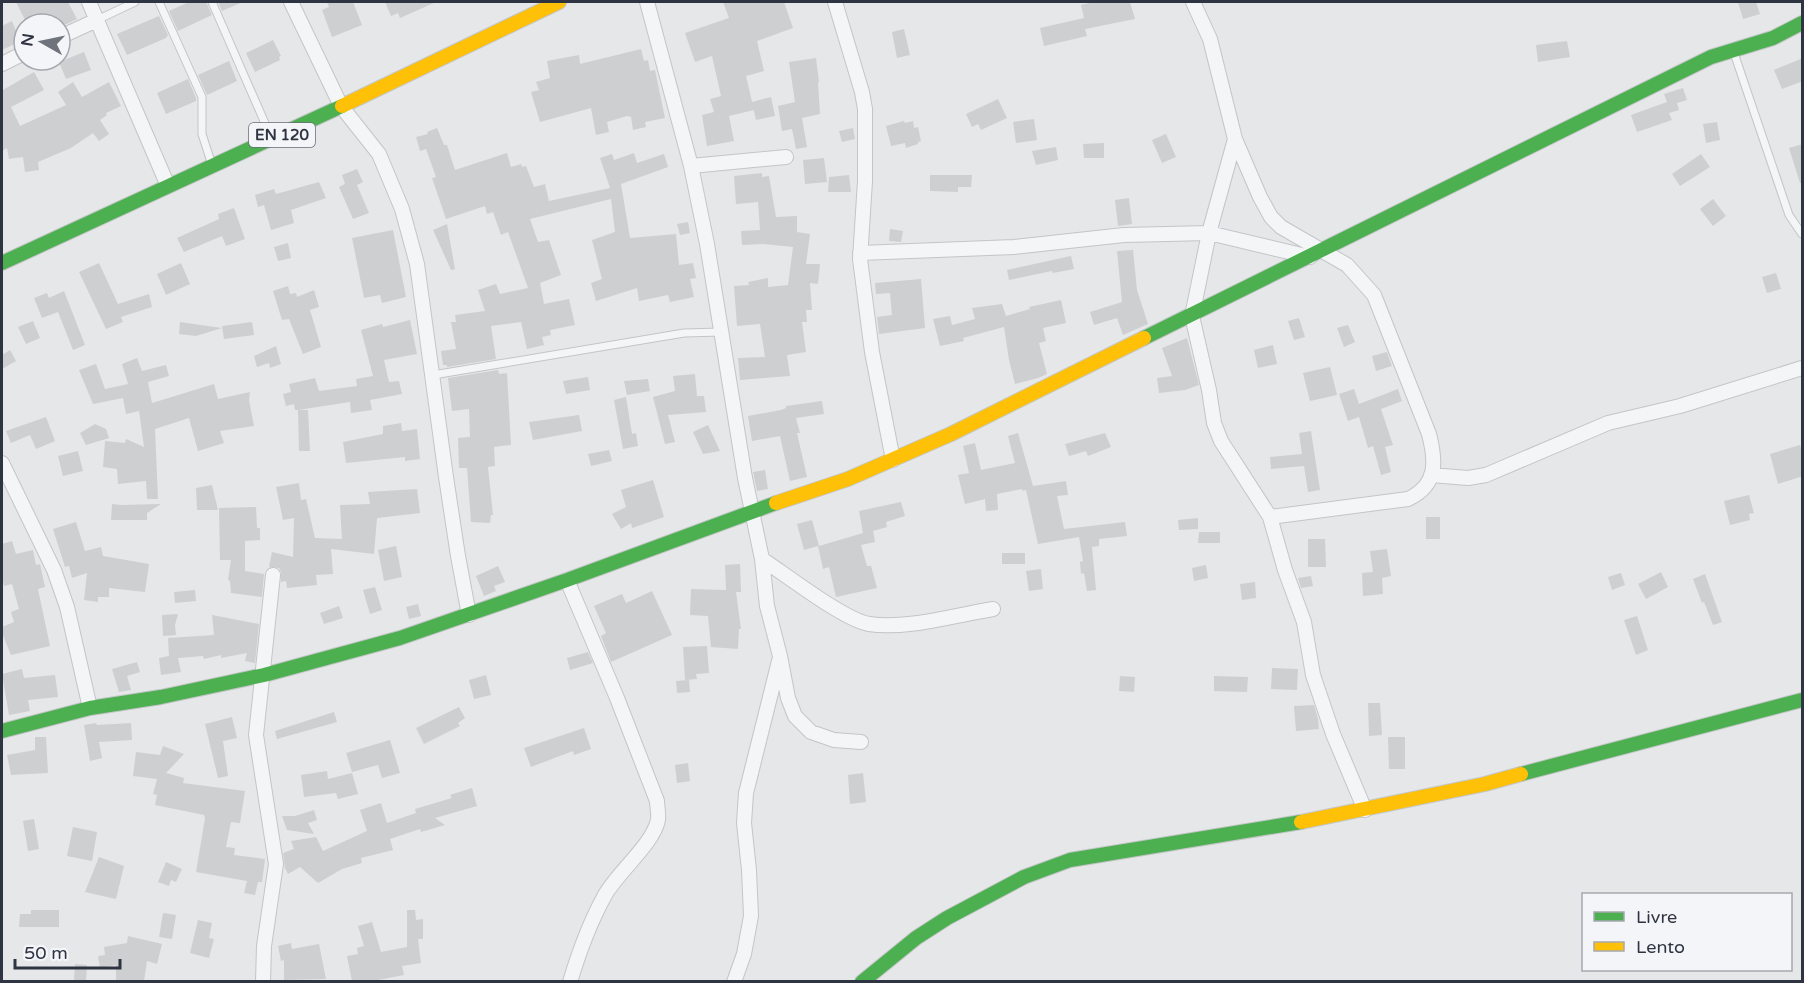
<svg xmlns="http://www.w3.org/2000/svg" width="1804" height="983" font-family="'Varela Round',sans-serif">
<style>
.building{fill:#cecfd1}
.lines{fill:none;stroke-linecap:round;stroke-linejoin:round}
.lane-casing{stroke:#c3c5c7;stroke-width:9}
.street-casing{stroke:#c3c5c7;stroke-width:16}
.fast-casing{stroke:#c3c5c7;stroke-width:16}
.slow-casing{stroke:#c3c5c7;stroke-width:16}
.lane{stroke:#f4f5f6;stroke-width:7}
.street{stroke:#f4f5f6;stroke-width:14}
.fast{stroke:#4caf50;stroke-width:14}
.slow{stroke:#ffc107;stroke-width:14}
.labels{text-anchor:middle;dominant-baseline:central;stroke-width:4.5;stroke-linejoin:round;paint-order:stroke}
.shield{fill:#f4f5f8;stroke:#696e78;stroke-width:1.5}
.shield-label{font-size:15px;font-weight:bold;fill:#2e3441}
</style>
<rect width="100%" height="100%" fill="#e5e7e9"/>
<path class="building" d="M16,2H68L77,19L67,24H27Z
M189,2H206L212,15L178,31L169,11Z
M218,2H243L222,11Z
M327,2H353L362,25L332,37L322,10L329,7Z
M385,2H436L400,18L398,13L391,16Z
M723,2H784L793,28L757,41L764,71L746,76L754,110L729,116L734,141L707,146L702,115L714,112L710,99L721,96L712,56L695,62L685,33L729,18Z
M1094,2H1130L1135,19L1085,29L1087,36L1044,46L1040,28L1084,18L1081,5Z
M1738,2H1756L1760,14L1743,19Z
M159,16L168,35L166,38L127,55L117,34Z
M12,21L19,38L17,39L19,42L2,50V26Z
M904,29L910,55L897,58L892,32Z
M273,40L281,56L279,57L280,60L255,72L246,53Z
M1567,41L1570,57L1538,62L1536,45Z
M641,49L644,61L648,60L650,71L655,70L665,118L645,122L646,127L633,130L631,117L627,116L607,122L609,132L596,135L591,108L540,122L531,92L539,90L536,82L550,78L547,61L579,55L580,64Z
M84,52L91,70L66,79L59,62Z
M816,58L819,82L818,83L820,114L802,118L807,147L796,149L792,129L782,131L778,106L795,102L789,62Z
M1803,58V81L1782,89L1774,70Z
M229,61L237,81L207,95L198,75Z
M34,72L44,90L11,107L20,126L66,105L58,92L73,82L82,97L109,82L121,106L106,113L107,115L100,120L109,134L99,141L93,133L71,148L38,162L39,170L25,172L23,157L9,159L7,148L2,151V87L3,90Z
M188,79L196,98V101L166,114L157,93Z
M1683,88L1687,100L1677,103L1679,110L1669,113L1672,120L1637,132L1631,115L1667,102L1664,94Z
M771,97L775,116L756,120L752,102Z
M998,99L1007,118L981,130L978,124L972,127L966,114Z
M1034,119L1037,140L1016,143L1013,122Z
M904,121L905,123L913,121L914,128L918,127L921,141L918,142V144L906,148L905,143L891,146L886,126Z
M1717,122L1720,140L1706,143L1703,124Z
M437,128L444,145H447L455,170L507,153L511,167L521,164L522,167L526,166L534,187L545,184L549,201L610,188L600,158L612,154L614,160L634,153L637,163L664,154L668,167L621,184L630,238L676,234L679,265L693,263L696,278L690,279L694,297L670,302L668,295L639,301L637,288L596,301L591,283L602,279L592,240L615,232L611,199L530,219L538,242L549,240L561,275L540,283L544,304L569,299L575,325L550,330L551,335L542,337L544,345L527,349L521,322L491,326L496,359L447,367V365H443L441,351L456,349L451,322H456L455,315L485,311L478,290L496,284L500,294L528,288L508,232L501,235L493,212L487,214L485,206L446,219L432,178L436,177L426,149L420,151L416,137L428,134L427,132Z
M853,128L855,139L842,142L839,131Z
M1166,134L1176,157L1162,163L1152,140Z
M1104,143V158H1084L1083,144Z
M1803,144V183H1800L1789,148Z
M1056,147L1058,160L1036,165L1032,151Z
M1701,154L1710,167L1680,186L1672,174Z
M824,158L827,182L805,184L803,160Z
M357,169L363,182L357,185L369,213L353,219L339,187L345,184L342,175Z
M762,173V177L769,176L776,217L797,216V232L810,234L806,264H820L818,284L810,283L812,310H806L807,322H802L806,352L787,355L790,376L740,380L738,358L765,357L760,324L737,326L734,286L749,285L748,282L768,278V287L788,285L793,247L763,244L742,245L741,231L760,230L758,202L736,204L734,176Z
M849,175L851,192H828L829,177Z
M930,175H972L971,187H958V192L930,191Z
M319,182L326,198L291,210L294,223L271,230L264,205L258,207L255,195L274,189L276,194Z
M1129,198L1132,224L1118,226L1115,200Z
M1713,199L1726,216L1713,226L1700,209Z
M234,208L245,239L226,246L222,236L184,252L177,238L219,219L218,214Z
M688,222L690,233L680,235L677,224Z
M447,224L455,269L451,270L433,230Z
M890,229L903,231L901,242L889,241Z
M393,230L406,297L382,303L380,295L364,298L352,238Z
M288,243L291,258L278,261L274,247Z
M1133,250L1137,290L1148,324L1123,335L1117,318L1094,325L1090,312L1122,302L1117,251Z
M1071,256L1074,269L1053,273L1052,271L1009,280L1007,270Z
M99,263L118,304L149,294L152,307L121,317L123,322L106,329L79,272Z
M181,263L190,284L166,295L157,274Z
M1776,273L1781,289L1767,293L1762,277Z
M921,279L925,328L879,334L877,317L892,315L890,293L876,294L875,283Z
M288,286L290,294L296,293L297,297L314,290L319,307L310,310L321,347L303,354L289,319L282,320L273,291Z
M64,291L85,345L73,350L58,312L42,318L34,298L47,293L49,298Z
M1061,300L1066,323L1043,328L1046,341L1039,343L1047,374L1038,378L1015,384L1009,360L1004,327L963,338L964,341L940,346L933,319L950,316L952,325L975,319L972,308L1002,304L1006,316L1030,309L1029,307Z
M1299,318L1305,337L1294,340L1288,321Z
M410,320L417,354L384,360L389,382L399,381L402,394L370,400L372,410L351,413L350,402L298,410H295L294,404L286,406L283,394L291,392L289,384L315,378L319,391L357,386L356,379L373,376L361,330L382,324L383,327Z
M33,321L40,338L26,344L18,327Z
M180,322L222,328L196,336L179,334Z
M252,322L254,335L224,339L222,326Z
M1348,325L1355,342L1344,347L1337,328Z
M1187,338L1199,385L1185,390L1159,393L1157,378L1172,376L1162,348Z
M1273,345L1277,364L1258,368L1254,350Z
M276,346L281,364L270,368L269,363L257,367L254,356Z
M10,350L16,361L2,369V355Z
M1387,352L1392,366L1376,371L1372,356Z
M137,358L142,371L166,365L169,376L148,382L152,403L214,384L218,399L250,392L249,400L254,426L220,431L224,443L198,451L189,418L155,429L158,499H147L146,481L118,484L117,469L103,467L105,441L125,443L126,439L144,447L139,411L126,414L123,398L93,404L79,370L96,364L105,389L128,384L122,364Z
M1330,367L1337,395L1310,401L1303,373Z
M498,370L499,374L507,373L511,445L494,447L495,466L488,467L493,515H491L490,523L471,522L467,468H459L458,438L470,437L469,409L452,411L448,378Z
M695,374L697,396H704L706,412L668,415L675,442L665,444L653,397L675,391L673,376Z
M588,377L590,390L566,394L563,381Z
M648,379L650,391L627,395L624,381Z
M1354,389L1359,404L1398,389L1402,401L1381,409L1393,445L1385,447L1391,472L1381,475L1373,446L1368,448L1359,417L1348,421L1339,394Z
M626,397L632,434L636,433L638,446L623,449L614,400Z
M822,401L824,414L796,418L800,433H797L807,477L790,481L780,436L752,441L748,416L781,410L786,408V406Z
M298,410H308L310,451H299Z
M579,415L582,431L533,440L529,422Z
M46,417L55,441L36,449L30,435L11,443L6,431Z
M401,423L402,431L417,429L420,459L405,461V457L346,463L343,442L383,434V426Z
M95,424L106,429L109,438L86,445L80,433Z
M708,425L720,451L703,454L693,432Z
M1311,431L1320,490L1308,492L1304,466L1271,469L1270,457L1302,454L1299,433Z
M1018,433L1033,486L1066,481L1068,495L1057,496L1064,529L1125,522L1127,536L1099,539V546L1092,547L1096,590L1087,591L1084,573L1081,574L1080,562L1083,561L1079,537L1038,544L1026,490L1023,491L1022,489L997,494L998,510L986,511L985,499L965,504L958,475L969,473L963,446L975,443L981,470L1015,463L1008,436Z
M1105,433L1111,447L1088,456L1086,451L1069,456L1065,444Z
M1800,445L1803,455V476L1778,484L1770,454Z
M609,450L612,461L591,466L588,454Z
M78,451L83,471L63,476L58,456Z
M765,470L768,489L757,491L753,472Z
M653,480L664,517L632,528L631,523L621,529L612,514L626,507L621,490Z
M299,483L301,500L306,499L315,538L342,539L340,505L370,504L368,492L417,489L420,513L377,518L374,554L331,549L333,574L316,575L317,585L287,588L286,581L281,582V572L279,568L269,567L272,552L293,557L294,518L283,520L276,487Z
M212,485L218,510H197L196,488Z
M1749,495L1754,513L1749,514L1750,520L1730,525L1724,501Z
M901,502L905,516L886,522L887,527L873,531L875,542L861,545L867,566H871L877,588L836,597L829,567L823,569L818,546L804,550L797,524L812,520L819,546L863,533L859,511Z
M112,504L121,505L161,504L147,513V520H111Z
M256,507L257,528H260V540L245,541V571L264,574L262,597L231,593L230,581L228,580L231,560H220L219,508Z
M1426,517H1440V539H1426Z
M1198,518V529L1179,530L1178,520Z
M76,522L85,551L101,547L103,556L149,564L145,592L109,588V597H98V602L84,600L87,573L72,578L69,566L65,567L53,529Z
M1199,532H1220V543H1198Z
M1308,539H1325L1326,567H1308Z
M12,541L16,554L33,550L36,565L40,564L45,587L38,589L50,646L11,655L2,633V627L14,622L11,612L19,609L12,584L4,586L2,576V544Z
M396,546L402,577L384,581L378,550Z
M1387,549L1391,576L1382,578L1383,594L1363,596L1362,573L1373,572L1370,551Z
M1002,553H1025V564H1002Z
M740,564L741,592H736L741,629H739L738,649L711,647L708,616L690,615L691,589L726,590L725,565Z
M1206,565L1208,578L1194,581L1192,568Z
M498,566L505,582L494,586L496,591L484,596L476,576Z
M1041,569L1043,589L1029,591L1026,571Z
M1661,572L1668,587L1646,599L1638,584Z
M1621,573L1625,585L1612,590L1608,577Z
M1705,574L1722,622L1713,625L1704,602L1702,603L1693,579Z
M1311,576L1313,586L1301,588L1298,578Z
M1255,582L1256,598L1242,600L1240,584Z
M375,587L382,610L370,614L363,590Z
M195,590L196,601L175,603L174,592Z
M652,591L672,635L611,662L601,636L606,633L594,606L622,594L626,603Z
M418,604L421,616L409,619L406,607Z
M339,606L343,618L324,624L320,613Z
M178,614L175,625L176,635L163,636L162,615Z
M212,615L259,624L255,663L245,661L247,653L221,658V655L204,659L203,656L178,658L181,672L161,675L159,658L169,656L168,638L214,635Z
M1637,616L1648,650L1636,655L1624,620Z
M707,646L709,673L696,674L697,679L685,680L683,647Z
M588,652L593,663L570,670L567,658Z
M137,662L140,672L127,676L131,690L119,692L112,669Z
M1272,668L1298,669L1297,690L1271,689Z
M22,669L24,678L55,675L58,697L28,700L30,711L9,715L2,674Z
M486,675L491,695L474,699L469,680Z
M1120,676L1135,677L1134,692L1119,691Z
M1214,676L1248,677L1247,692L1214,691Z
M689,680L690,692L677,693L676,681Z
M1368,703H1380L1382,735L1369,736Z
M1314,705L1318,719L1319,729L1296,731L1294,706Z
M459,707L465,718L458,723L460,726L424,744L416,728Z
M334,712L337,722L277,739L275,731Z
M232,717L237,738L223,741L228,776L218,778L205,724Z
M96,723L97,725L131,723L132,740L99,742L102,758L90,761L84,725Z
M584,728L591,749L574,755L573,751L531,767L524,748Z
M35,737H46L48,773L11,775L7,755L35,750Z
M1388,737H1405V769H1389Z
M390,740L400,773L382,778L378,765L352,772L346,753Z
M163,746L184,754L166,773L184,778L183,783L245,791L240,823L231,822L226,847L235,848L234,855L265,859L262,882H258L255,895L244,893L247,881L196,872L205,818L204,815L155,805L157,795L153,794L157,779L133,776L136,752L160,755Z
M688,763L690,781L677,783L675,765Z
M327,771L328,779L352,773L358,794L338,799L336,793L304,797L301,775Z
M863,773L866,802L850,804L848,775Z
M472,788L477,806L435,818L445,825L421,832L420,829L390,839L393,850L361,858L362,863L342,869L318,883L300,867L288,874L285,868L283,853L294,849L291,841L316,837L323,851L367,831L360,810L381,803L387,823L416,813L415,809L452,798L450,795Z
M314,810L317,820L308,823L314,834L287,830L282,816H295Z
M34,819L39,849L28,851L23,821Z
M73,827L97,832L92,861L67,856Z
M99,857L124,866L116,899L85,892Z
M166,862L182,869L176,882L171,880L169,886L158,882Z
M31,910H59V927H19L20,914H31Z
M407,910H415L416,920L423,919V939H418L421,963L402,966L404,975L373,981H352L347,956L358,954L357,948L364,946L358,926L372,922L381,952L407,947Z
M163,913L176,915L172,939L159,937Z
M198,920L212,923L209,938L214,939L209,958L190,953Z
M128,936L162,944L157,964L147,961L144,981H116V965L100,968L98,956L105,955L104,947L127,943Z
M291,943L292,949L319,944L326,979L284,980V960L281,961L278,946Z
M75,964L87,965L86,981H74Z"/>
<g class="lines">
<defs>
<path id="lane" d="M159,2L202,97V134L212,165
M212,2L271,137
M97,20L135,2
M1733,50L1789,215L1802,234
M433,375L684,333L721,332"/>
<path id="street" d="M89,2L168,186
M291,2L341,106L379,154L402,209L417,264L446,477L458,556L469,615
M647,2L691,166L707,244L745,478L762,559L767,606L780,656L788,698L795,716L811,732L834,740L861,742
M835,2L862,92L865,109V181L860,259L872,352L893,460
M1193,2L1210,39L1235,139L1260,197L1271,217L1281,227L1347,265L1374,295L1429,434C1436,461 1438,485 1408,499L1270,517
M60,37L97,20
M2,64L24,53
M1235,139L1209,233L1192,316L1209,390L1214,423L1221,441L1270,517L1285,570L1304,622L1313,675L1333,734L1365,810
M691,166L786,157
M860,253L1014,247L1124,235L1209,233L1310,257
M2,463L54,570L67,607L90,708
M1431,475L1468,478L1486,475L1608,423L1680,406L1802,368
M762,559C785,574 844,620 869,624C905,630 956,615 993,609
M567,580L617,698L657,801C657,807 659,814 658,820C653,844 618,872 605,895C590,922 579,952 570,982
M263,982L264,946L276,864L256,735L273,575
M734,982L744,954L751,916L749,870L744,823L746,793L779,661"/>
<path id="fast" d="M2,263L342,106
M1144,338L1711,57L1773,38L1802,23
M2,731L90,708L161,697L264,675L400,638L567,580L776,503
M1521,774L1802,700
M862,982L916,938L947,918L1024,877L1070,860L1301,822"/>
<path id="slow" d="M342,106L559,2
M776,503L848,479L951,434L1144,338
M1301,822L1485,784L1521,774"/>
</defs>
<use href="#lane" class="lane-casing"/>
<use href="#street" class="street-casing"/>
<use href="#fast" class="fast-casing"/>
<use href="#slow" class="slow-casing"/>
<use href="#lane" class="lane"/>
<use href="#street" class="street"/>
<use href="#fast" class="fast"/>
<use href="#slow" class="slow"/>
</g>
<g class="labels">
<rect class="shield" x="249" y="123" width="66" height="24" rx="4.5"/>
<g class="shield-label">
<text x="282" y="135">EN 120</text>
</g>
</g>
<rect width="1804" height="983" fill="none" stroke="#2e3441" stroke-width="6"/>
<rect x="1582" y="893" width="210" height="78" fill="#f4f5f8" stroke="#a5a8af" stroke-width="1.5"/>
<rect x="1594" y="912" width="30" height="9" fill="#4caf50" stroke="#a5a8af" stroke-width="1.5"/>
<text x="1636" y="923" font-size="18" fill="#2e3441">Livre</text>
<rect x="1594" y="942" width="30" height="9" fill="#ffc107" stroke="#a5a8af" stroke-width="1.5"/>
<text x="1636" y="953" font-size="18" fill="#2e3441">Lento</text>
<g transform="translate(42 42) rotate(279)"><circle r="28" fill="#f4f5f8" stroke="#a5a8af" stroke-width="1.5"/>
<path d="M0-4.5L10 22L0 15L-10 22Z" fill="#6e737c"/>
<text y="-9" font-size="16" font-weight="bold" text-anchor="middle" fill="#2e3441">N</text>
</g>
<path d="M15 959v9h105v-9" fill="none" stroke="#2e3441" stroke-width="3"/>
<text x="24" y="959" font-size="18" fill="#2e3441" stroke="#f4f5f8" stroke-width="4.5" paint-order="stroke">50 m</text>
</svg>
